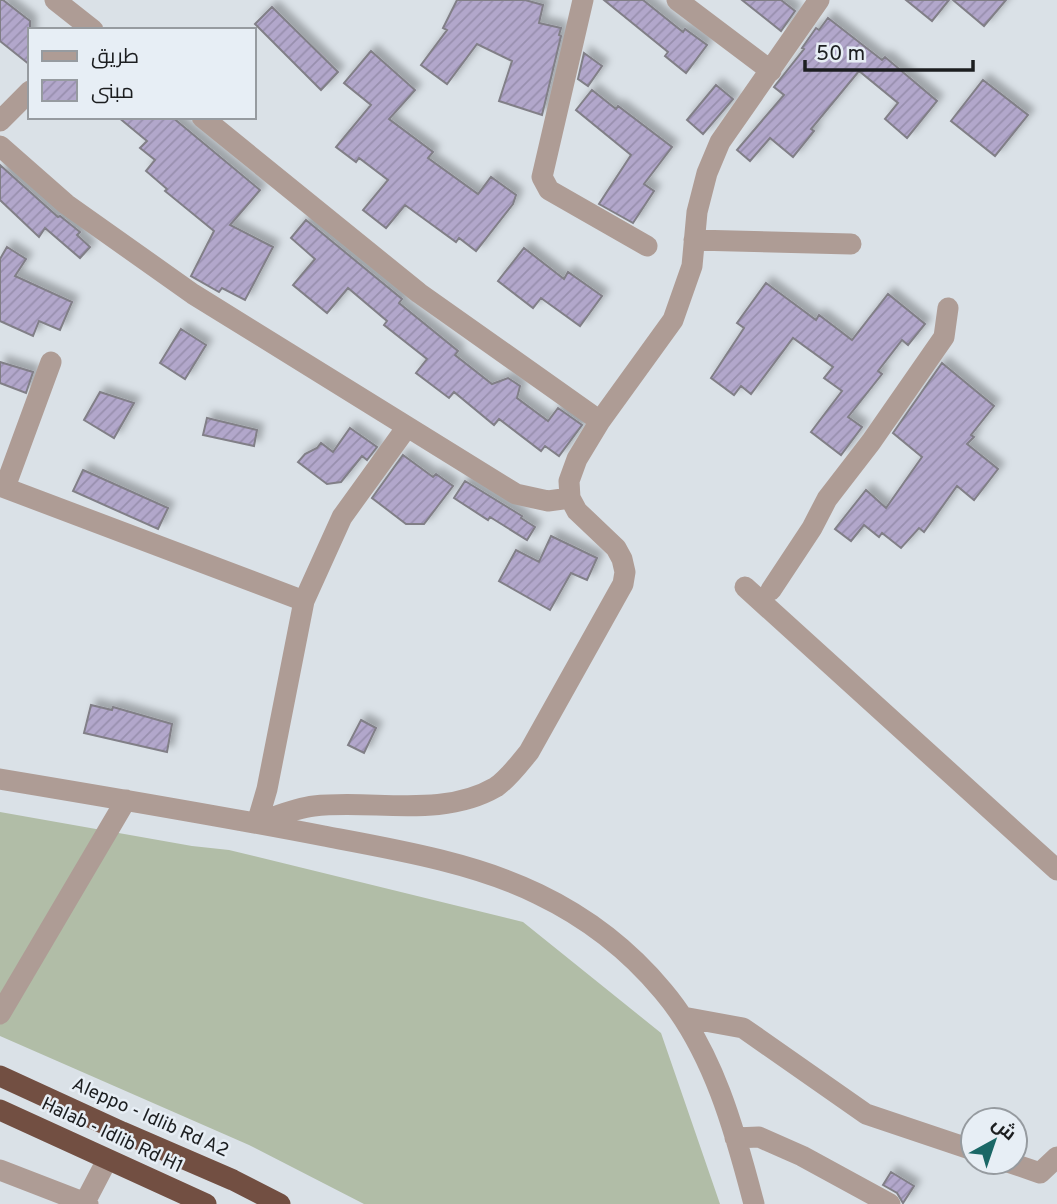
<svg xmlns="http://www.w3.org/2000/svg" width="1057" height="1204" font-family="Overpass,Cairo,sans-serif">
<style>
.grass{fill:#b1bda7}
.building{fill:url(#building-hatch);stroke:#817f87;stroke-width:2;filter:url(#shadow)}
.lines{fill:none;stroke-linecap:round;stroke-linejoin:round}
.minor{stroke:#ae9c95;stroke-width:21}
.highway{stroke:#724f42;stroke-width:21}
.labels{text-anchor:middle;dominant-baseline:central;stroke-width:5;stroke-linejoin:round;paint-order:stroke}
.street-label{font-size:19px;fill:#1c1e20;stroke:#e7eef5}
</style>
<defs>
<pattern id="building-hatch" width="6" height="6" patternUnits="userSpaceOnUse" patternTransform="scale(1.75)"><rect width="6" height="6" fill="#b2a7cb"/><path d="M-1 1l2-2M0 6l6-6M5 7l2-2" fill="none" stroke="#988fae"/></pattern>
<filter id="shadow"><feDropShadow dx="6" dy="-6" stdDeviation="3.5" flood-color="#0004"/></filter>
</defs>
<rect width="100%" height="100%" fill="#dae1e7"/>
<path class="grass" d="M0,812L192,846L229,850L523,922L661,1033L720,1204H364L249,1145L0,1036Z"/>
<path class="building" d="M0,0H3L30,21V65L0,41Z
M457,0H525L543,5L539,23L561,28L559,35L561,36L542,115L499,101L512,61L477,44L447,84L421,65L447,30L443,28Z
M604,0H643L683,32L685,29L707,45L686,73L665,56L668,52Z
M742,0H781L795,11L781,31Z
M906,0H949L932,21Z
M953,0H1006L984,26Z
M272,7L338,72L321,90L255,24Z
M828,18L882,60L885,57L937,101L907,138L885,119L898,103L859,71L811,129L814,131L793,157L770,138L750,161L737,150L784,95L774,87L804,49L802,48L816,28L819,30Z
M371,51L415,90L389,119L433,152L428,158L478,194L491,177L516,195L513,204L476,251L459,238L456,242L405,205L386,228L363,210L388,180L359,158L356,162L336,147L371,105L344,83Z
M584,53L602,66L588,86L578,79Z
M983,80L1028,115L995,156L951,121Z
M716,85L733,99L703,134L687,120Z
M592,90L616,109L618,106L672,147L644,184L654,191L633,223L599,204L631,155L576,110Z
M118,117H172L260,190L230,225L273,247L245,300L222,288L219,292L191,276L214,231L165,191L167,189L146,171L155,160L140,148L147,141Z
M0,165L58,217L60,216L80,232L77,235L90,247L80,258L45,228L39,237L0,200Z
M306,220L402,299L399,303L458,351L455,355L492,384L508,378L520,386L517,398L548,421L558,408L582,425L559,456L545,446L541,451L499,419L494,425L454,392L449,398L416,373L427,359L384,325L387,321L348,288L327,313L293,285L315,259L291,238Z
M7,247L26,259L15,276L72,302L60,330L39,321L33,336L0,321V259Z
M524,248L564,279L568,272L602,296L580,326L541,298L533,308L498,281Z
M766,283L816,320L819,315L852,340L888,294L925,324L908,345L902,340L878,371L882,374L848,417L862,427L841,455L811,432L842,391L824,378L833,367L793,338L751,394L741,386L734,395L711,378L744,328L737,323Z
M181,329L206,345L185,379L160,363Z
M0,362L33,372L26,393L0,383Z
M942,363L994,406L971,435L974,437L967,444L998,469L974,500L957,486L924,532L919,528L901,548L882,533L879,537L864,525L851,541L835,529L866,490L886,508L922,457L893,433Z
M100,392L134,403L114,438L84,420Z
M207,418L257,430L254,446L203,435Z
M350,428L377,447L367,460L362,456L341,482L327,484L298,462L305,454L317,448L321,443L333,452Z
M403,455L433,477L436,474L453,486L424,524H406L372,498Z
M83,470L168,508L158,529L73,491Z
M465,481L522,516L521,518L535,527L527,540L490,517L488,520L454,498Z
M551,536L597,558L587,580L571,573L550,610L499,581L516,550L539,562Z
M91,705L112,710L113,707L172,724L167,752L84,733Z
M361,720L376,728L364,753L348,745Z
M891,1172L914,1186L903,1203L897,1193L883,1185Z"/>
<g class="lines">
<path class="minor" d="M55,0L93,30
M583,0L542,177L549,190L647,246
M677,0L771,71
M202,117L419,293L600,421
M0,121L30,91
M0,146L66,204L193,294L516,494L548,501L570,498
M694,240L851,244
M0,486L304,601
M5,487L51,362
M745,587L1057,870
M771,590L812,528L827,499L871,442L944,337L948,308
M0,779C108,797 216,815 324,836C393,849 476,863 538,894C586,917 629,950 663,991C713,1050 735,1131 754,1204
M257,823C275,817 295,808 314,806C373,799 441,819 496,787C509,778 519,764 529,752L623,584L625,572L622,559L616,548L577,511L570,498L569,481L577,459L600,421L673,320L692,266L697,212L707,173L720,142L819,0
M257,823L267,789L304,601L342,517L407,427
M0,1014L126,800
M683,1017L743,1028L866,1114L973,1150
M735,1138L759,1137L802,1156L890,1204
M1008,1162L1040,1173L1057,1157
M0,1170L88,1204
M84,1204L107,1160"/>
<path class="highway" d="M0,1076L122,1132L233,1180L280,1204
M0,1110L206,1204"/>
</g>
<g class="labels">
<g class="street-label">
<text transform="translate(150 1118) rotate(24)">Aleppo - Idlib Rd A2</text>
<text transform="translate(112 1136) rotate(25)">Halab - Idlib Rd H1</text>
</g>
</g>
<rect x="28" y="28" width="228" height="91" fill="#e7eef5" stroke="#969ba0" stroke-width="2"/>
<rect x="42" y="51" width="35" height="10" fill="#ae9c95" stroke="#969ba0" stroke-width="2"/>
<text x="91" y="63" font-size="21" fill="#1c1e20">طريق</text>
<rect x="42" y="80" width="35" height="21" fill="url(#building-hatch)" stroke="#969ba0" stroke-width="2"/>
<text x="91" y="98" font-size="21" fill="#1c1e20">مبنى</text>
<g transform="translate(994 1141) rotate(40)"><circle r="33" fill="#e7eef5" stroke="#969ba0" stroke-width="2"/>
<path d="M0-5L12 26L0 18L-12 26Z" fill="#1a6766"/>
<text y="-10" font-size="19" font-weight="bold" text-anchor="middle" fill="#1c1e20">ش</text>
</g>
<path d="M805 60v10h168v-10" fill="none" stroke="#1c1e20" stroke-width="3.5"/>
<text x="816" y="60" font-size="21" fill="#1c1e20" stroke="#e7eef5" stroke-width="5" paint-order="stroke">50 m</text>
</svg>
